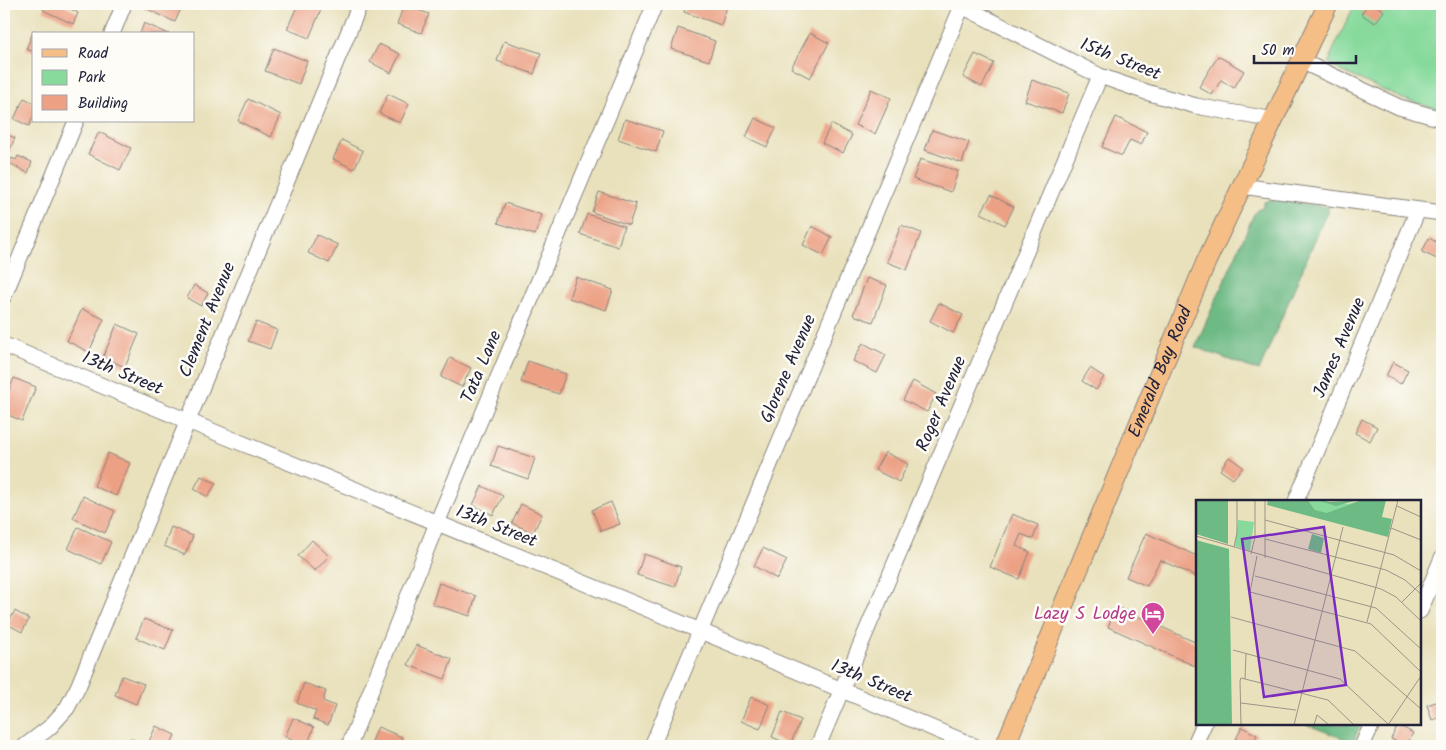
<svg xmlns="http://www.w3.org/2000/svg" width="1446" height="750" font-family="Kalam,sans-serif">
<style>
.green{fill:#87da9c;stroke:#547e6c}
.forest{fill:#6dba84;stroke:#486e60}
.building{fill:#eca084}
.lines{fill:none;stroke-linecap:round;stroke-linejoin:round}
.minor-casing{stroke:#86827c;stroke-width:17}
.major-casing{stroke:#86827c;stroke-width:21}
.minor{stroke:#fff;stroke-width:15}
.major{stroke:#f6be87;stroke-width:19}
.labels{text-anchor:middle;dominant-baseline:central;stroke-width:5;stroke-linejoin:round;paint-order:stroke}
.street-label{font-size:18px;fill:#22223b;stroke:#fdfcf7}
.hotel-label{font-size:18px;fill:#b23c85;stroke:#fdfcf7;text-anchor:end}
.inset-road{fill:none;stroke:#999588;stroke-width:1}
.view{fill:#7b2cbf;fill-opacity:0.15;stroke:#7b2cbf;stroke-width:2.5}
.inset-edge{fill:none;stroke:#22223b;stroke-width:2.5}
</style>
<rect width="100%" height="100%" fill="#fdfcf7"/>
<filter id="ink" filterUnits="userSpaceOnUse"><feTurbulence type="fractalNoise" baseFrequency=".02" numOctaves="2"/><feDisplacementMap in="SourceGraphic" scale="10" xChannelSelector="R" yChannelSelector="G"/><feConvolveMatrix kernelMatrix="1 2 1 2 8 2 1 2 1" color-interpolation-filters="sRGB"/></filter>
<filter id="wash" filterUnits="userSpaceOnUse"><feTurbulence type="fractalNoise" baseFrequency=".0096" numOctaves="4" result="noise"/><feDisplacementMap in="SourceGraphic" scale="20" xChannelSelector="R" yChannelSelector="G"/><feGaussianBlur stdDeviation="1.12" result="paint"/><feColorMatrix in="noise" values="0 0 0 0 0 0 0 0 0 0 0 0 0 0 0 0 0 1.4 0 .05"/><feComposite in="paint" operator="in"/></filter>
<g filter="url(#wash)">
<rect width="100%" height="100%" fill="#e9e1bc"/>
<path class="green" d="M1355,4H1442V110L1403,99L1341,71L1328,62L1331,60L1330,57Z"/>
<path class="forest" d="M1273,200L1329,207L1259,371L1195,347L1254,214L1258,209L1264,206V202Z
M1305,724H1361L1353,742Z"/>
<g id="blocks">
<path class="building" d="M46,4H62L78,13L73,24L43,10Z
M144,4H183L175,22L143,7Z
M298,4H320L323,5L309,38L287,29Z
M686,4H728L721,25L684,12Z
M749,4H769L767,10Z
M1368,4H1374L1384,11L1375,23L1361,14Z
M404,5L429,14L421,33L397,24Z
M144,23L169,34H140Z
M678,28L715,41L709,61L671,49Z
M34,30L43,34H34V52L26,49Z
M810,33L829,43L810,78L791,68Z
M504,41L541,53L534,74L497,61Z
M379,44L400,54L391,73L370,62Z
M274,48L307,61L299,84L265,71Z
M975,54L994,63L982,87L963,77Z
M1218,56L1244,71L1234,88L1221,80L1212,95L1199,87Z
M1032,80L1069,93L1062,113L1025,101Z
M871,89L891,98L875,134L855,125Z
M388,94L409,104L400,123L379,113Z
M24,98L34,103V115L29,126L14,119Z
M248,99L281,115L271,137L238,121Z
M1116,117L1147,132L1141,145L1130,140L1122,156L1102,147Z
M755,118L776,128L767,147L746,137Z
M625,119L663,131L656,152L618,139Z
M831,124L852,135L843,153L822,143Z
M932,130L969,142L962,163L925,150Z
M99,132L131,148L120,170L88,154Z
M4,133L15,138L8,154L4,152Z
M342,140L363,151L354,169L333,159Z
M18,156L32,162L28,173L9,163L12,158L16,160Z
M920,159L958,171L951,192L913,179Z
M599,192L636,204L629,225L592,212Z
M991,195L1014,207L1005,225L981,213Z
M505,203L542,215L535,235L498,223Z
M587,214L624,226L618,247L580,234Z
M901,225L921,233L907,270L887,262Z
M812,226L832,237L823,255L803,245Z
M317,235L338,245L329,263L308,253Z
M1429,238L1442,245V249L1437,259L1422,252Z
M576,277L613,290L606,310L569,298Z
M867,278L887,285L873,322L853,315Z
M194,285L208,293L201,306L187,298Z
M939,303L963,315L953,333L930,321Z
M82,309L104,319L89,352L67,341Z
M256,322L277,330L270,349L248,341Z
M117,324L139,334L125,367L103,357Z
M863,343L886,355L877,373L853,361Z
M450,358L471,368L462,387L441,377Z
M528,361L566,374L559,394L521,382Z
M1393,362L1408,370L1401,384L1386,376Z
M1090,368L1104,377L1096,390L1082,381Z
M14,378L36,387L22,421L4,413V402Z
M913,381L936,394L927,412L903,400Z
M1362,419L1377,427L1370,441L1355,433Z
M498,446L535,458L528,479L491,466Z
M885,452L908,464L899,482L875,470Z
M108,453L130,463L116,496L94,486Z
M1229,457L1243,467L1233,479L1220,470Z
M201,476L216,483L208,497L194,489Z
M482,486L503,496L493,515L473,505Z
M83,496L115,511L105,533L73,518Z
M611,502L620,524L601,531L592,510Z
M521,504L542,514L533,533L512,523Z
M1012,514L1038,525L1033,539L1021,534L1016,546L1030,552L1019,579L990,567Z
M78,527L111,542L101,564L68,549Z
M171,527L193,536L185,555L164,546Z
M1146,533L1197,556V577L1160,560L1147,586L1126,577Z
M312,540L329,556L315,571L298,556Z
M763,548L787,560L777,579L754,566Z
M644,554L681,567L675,587L637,575Z
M439,583L476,596L470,616L432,604Z
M1117,607L1197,643V667L1108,627Z
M15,611L29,619L22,632L7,624Z
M144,619L173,630L165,650L136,638Z
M416,645L452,659L445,679L408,665Z
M122,676L144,684L136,704L115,695Z
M304,683L326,691L323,701L335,706L328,725L313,719L316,711L297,703Z
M751,697L770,705L760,729L741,721Z
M1442,700V717L1432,720L1427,705Z
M782,712L801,720L790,745L772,737Z
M293,718L314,727L307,746L285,737Z
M1398,725L1413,733L1406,746L1391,739Z
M156,726L175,735L170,746H127L130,738L147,746Z
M378,727L402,737L399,746H370Z
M1242,727L1257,735L1251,746H1245L1235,741Z"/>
</g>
</g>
<g filter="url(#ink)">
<use href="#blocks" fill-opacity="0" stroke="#86827c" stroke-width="1"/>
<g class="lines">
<defs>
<path id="minor" d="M112,34L124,4
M1301,61L1399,107L1442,119
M1241,186L1442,213
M4,296L76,121
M4,345C327,480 653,608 974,746
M1296,501L1418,210
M1420,611L1442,558
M25,746L49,728L67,708L78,687L360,4
M349,746L437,523L655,4
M652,746L962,6L1100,76L1146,92L1196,106L1274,120
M818,746L1100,76
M1194,746L1204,724
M1362,746L1372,724"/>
<g id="major">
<path id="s1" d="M1005,746L1206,262L1328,4"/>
</g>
</defs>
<use href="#minor" class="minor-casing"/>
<use href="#major" class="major-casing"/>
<use href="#minor" class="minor"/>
<use href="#major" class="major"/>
</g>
</g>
<defs>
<symbol id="hotel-pin" viewBox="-11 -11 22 30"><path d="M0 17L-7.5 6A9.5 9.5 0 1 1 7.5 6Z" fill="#d1479c" stroke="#fdfcf7"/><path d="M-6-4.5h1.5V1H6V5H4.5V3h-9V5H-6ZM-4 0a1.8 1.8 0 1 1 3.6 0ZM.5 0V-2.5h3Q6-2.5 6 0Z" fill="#fff"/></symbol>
</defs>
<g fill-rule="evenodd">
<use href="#hotel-pin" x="1139" y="600" width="28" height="38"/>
</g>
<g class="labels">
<g class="street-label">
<text transform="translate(1120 60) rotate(22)">15th Street</text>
<text transform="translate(208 320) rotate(-68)">Clement Avenue</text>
<text transform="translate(1340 348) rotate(-67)">James Avenue</text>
<text transform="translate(482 367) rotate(-67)">Tata Lane</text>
<text transform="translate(789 369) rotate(-67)">Glorene Avenue</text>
<text stroke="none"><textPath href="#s1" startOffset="405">Emerald Bay Road</textPath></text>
<text transform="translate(122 374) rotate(23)">13th Street</text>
<text transform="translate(942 404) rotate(-67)">Roger Avenue</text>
<text transform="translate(496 527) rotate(22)">13th Street</text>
<text transform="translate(871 682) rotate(23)">13th Street</text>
</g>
<g class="hotel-label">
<text x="1136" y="614">Lazy S Lodge</text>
</g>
</g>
<g transform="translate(1196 500)">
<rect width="225" height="225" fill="#e9e1bc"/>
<path d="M112,0L152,4L166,0L131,14L119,10ZM42,20L58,22L54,51L39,46Z" fill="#87da9c"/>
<path d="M0,0H32V44L0,34ZM72,0H112L119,10L131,13L166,0H190L186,17L196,19L192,37L71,5ZM121,0L134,2L162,0L140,6ZM116,34L128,38L125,53L112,49ZM0,40L33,49L36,225H0Z" fill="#6dba84"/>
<path class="inset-road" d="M201,6L225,17M69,20L198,55L225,71M195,28L225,40M0,36L185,89L200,97L225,121M69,39L190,70L209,80L225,94M38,47L41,33V0M55,54L59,37V0M61,56L54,92L175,124L225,172M69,58V0M59,76L180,108L225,149M206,102L225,83M35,117L159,151L225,209M171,122L202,0M37,150L144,179L193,225M49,179L132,200L158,225M45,203L100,210M45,225L44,181L45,178L49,179L50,154M98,225L147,27M118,225L121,215L133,225M192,225L225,176"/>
<path class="view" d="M128,27L150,185L68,197L46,39Z"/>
<rect width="225" height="225" class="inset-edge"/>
</g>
<rect width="1446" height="750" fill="none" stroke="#fdfcf7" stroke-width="20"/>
<rect x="32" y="32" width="162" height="90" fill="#fdfcf7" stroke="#a5a5ac"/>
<rect x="42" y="49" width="25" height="8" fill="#f6be87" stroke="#a5a5ac"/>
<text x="78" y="58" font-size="15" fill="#22223b">Road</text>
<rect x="42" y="70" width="25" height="15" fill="#87da9c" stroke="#a5a5ac"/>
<text x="78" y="82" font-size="15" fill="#22223b">Park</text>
<rect x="42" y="95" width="25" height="15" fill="#eca084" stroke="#a5a5ac"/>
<text x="78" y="108" font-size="15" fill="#22223b">Building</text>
<path d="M1254 55v8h102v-8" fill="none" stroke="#22223b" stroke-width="2.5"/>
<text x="1261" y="55" font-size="15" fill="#22223b" stroke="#fdfcf7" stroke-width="4" paint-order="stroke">50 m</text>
</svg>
